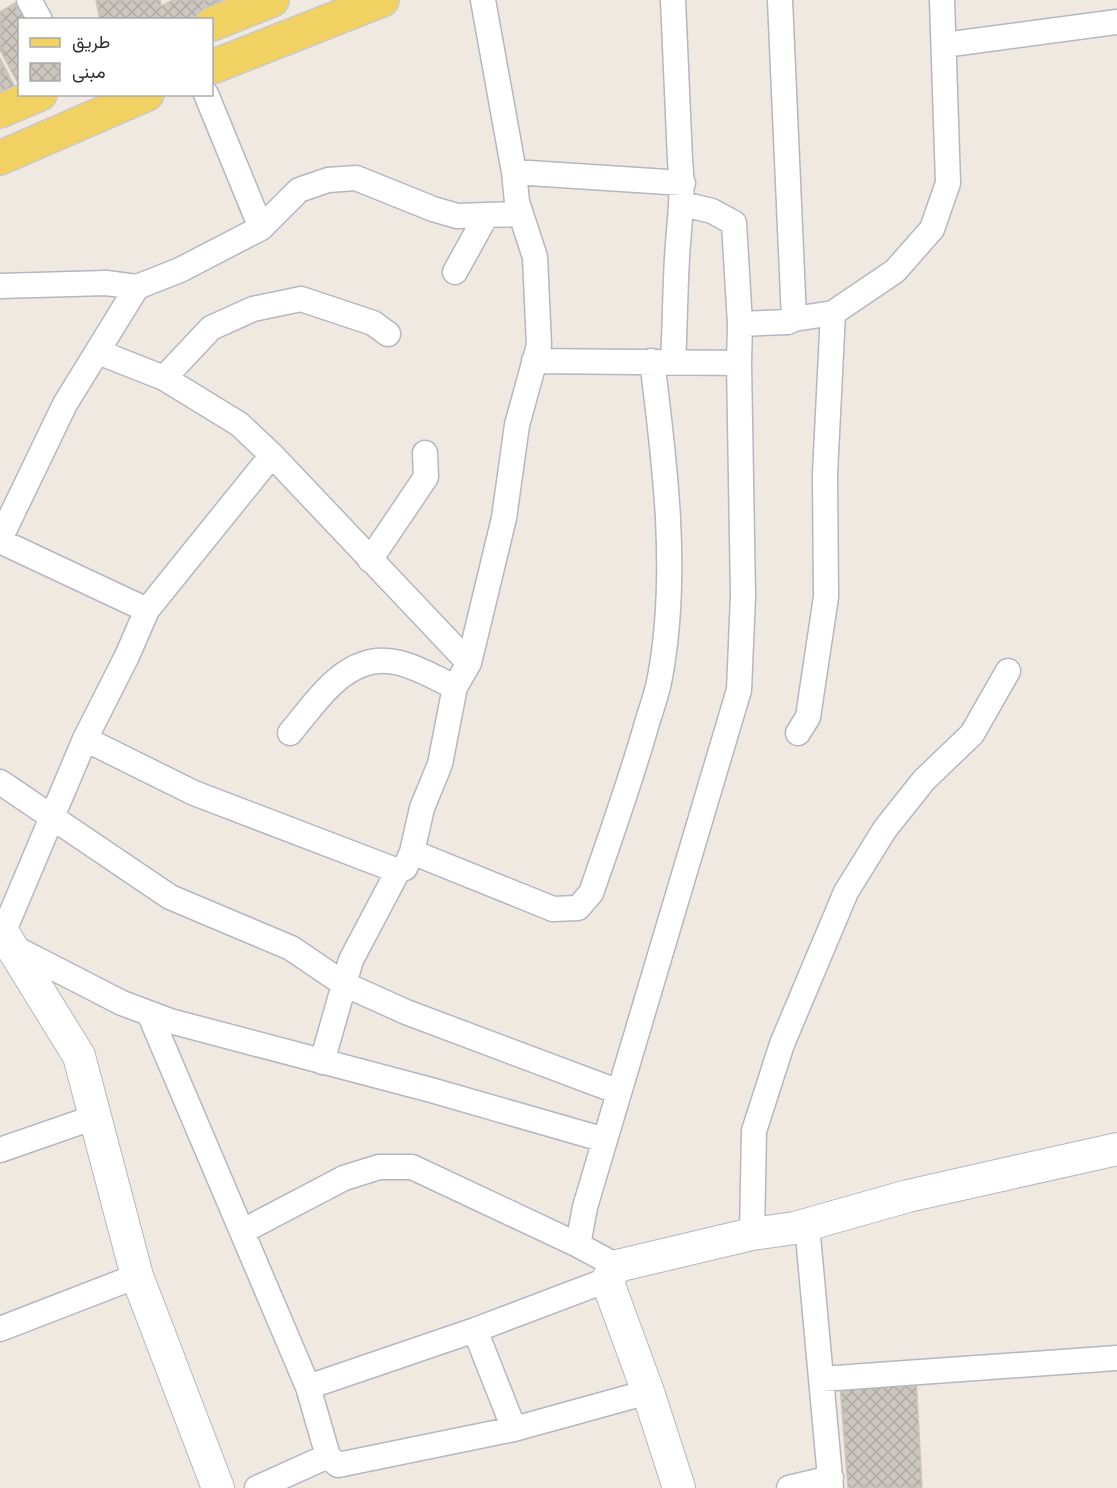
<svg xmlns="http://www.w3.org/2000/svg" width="1117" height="1488" font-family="Arial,Vazirmatn,sans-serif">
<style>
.building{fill:url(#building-cross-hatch);stroke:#cbc5ba;stroke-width:1.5}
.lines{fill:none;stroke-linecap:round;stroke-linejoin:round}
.minor-casing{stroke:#b4b7c1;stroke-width:27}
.tertiary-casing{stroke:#b4b7c1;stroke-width:34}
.primary-casing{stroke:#c9c9c9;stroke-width:36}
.minor{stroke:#fff;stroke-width:24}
.tertiary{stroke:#fff;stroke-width:32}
.primary{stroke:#f2d163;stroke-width:33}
</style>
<defs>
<pattern id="building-cross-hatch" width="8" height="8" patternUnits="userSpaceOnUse" patternTransform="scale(1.5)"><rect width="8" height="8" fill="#cbc7bf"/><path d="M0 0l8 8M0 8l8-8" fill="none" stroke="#afaba4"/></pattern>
</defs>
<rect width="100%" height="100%" fill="#efe9e1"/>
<path class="building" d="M96,0H160L161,6L173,0H248L206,20H100Z
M15,3L25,20H20V87L0,50V12Z
M0,58L17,91L0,99Z
M916,1378L922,1488H848L840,1384Z"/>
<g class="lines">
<defs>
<path id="minor" d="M29,0L40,20
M673,0L680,160C684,197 679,222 677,258C675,292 675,327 673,361
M780,0L794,319
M944,45L1117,22
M206,94L261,228
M514,172L683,183
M455,272L486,216
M0,286L106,283L137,287
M740,324L788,322L794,319L833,313L895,271L932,229L948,183L942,0
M98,352L164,378L239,424L272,455L469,663
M534,361L739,363
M164,378L211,328L253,309L301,299L373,323L388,334
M0,539L65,404L137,287L180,270L261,228L299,190L328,180L356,178L433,209L457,216L521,214
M0,541L147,610
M370,560L426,477L425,453
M290,733C317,701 347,652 395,662C414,665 437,679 455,687
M798,733L808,717L826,597L825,474L833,313
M85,739L194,793L398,871
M0,782L170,897L291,948L344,984L406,1012L619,1092
M412,852L553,909L578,908L591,893C610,839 629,785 645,730C650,712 657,695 660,677C679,575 665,463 652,361
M3,933L85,739L127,656L147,610L272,455
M11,946L122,1003L170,1021L431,1090L605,1140
M149,1013L308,1387L328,1456L338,1465L514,1429L648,1392
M322,1062L351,960L398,871L405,868L412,852L422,808L440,764L455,687L469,663L504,518L517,425L539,345L535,257L517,202L514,172L483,0
M0,1150L95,1117
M807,1225L831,1488
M243,1231L344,1178L379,1167H412L578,1245
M752,1234L754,1131L782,1044L846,892L885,829L924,780L972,734L1008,671
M617,1266L578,1245L585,1207L739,690L743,596L739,363L740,324L734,223L712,211L683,204
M0,1329L137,1276
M475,1330L514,1429
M822,1379L1117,1358
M308,1387L475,1330L607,1280
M257,1488L328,1456
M789,1488L831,1478"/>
<path id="tertiary" d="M0,928L79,1056L137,1276L218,1488
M679,1488L648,1392L607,1280L617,1266L752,1234L795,1228L908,1196L1117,1149"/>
<path id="primary" d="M212,24L272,0
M212,67L382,0
M0,111L40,94
M0,158L147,94"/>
</defs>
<use href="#minor" class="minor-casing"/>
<use href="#tertiary" class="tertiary-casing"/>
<use href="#primary" class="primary-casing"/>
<use href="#minor" class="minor"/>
<use href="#tertiary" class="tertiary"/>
<use href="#primary" class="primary"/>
</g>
<rect x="18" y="18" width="195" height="78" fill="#ffffff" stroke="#ababab" stroke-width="1.5"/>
<rect x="30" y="38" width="30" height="9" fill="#f2d163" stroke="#ababab" stroke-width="1.5"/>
<text x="72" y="48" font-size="18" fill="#2e2e2e">طريق</text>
<rect x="30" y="63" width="30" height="18" fill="url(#building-cross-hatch)" stroke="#ababab" stroke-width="1.5"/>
<text x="72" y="78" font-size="18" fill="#2e2e2e">مبنى</text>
</svg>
